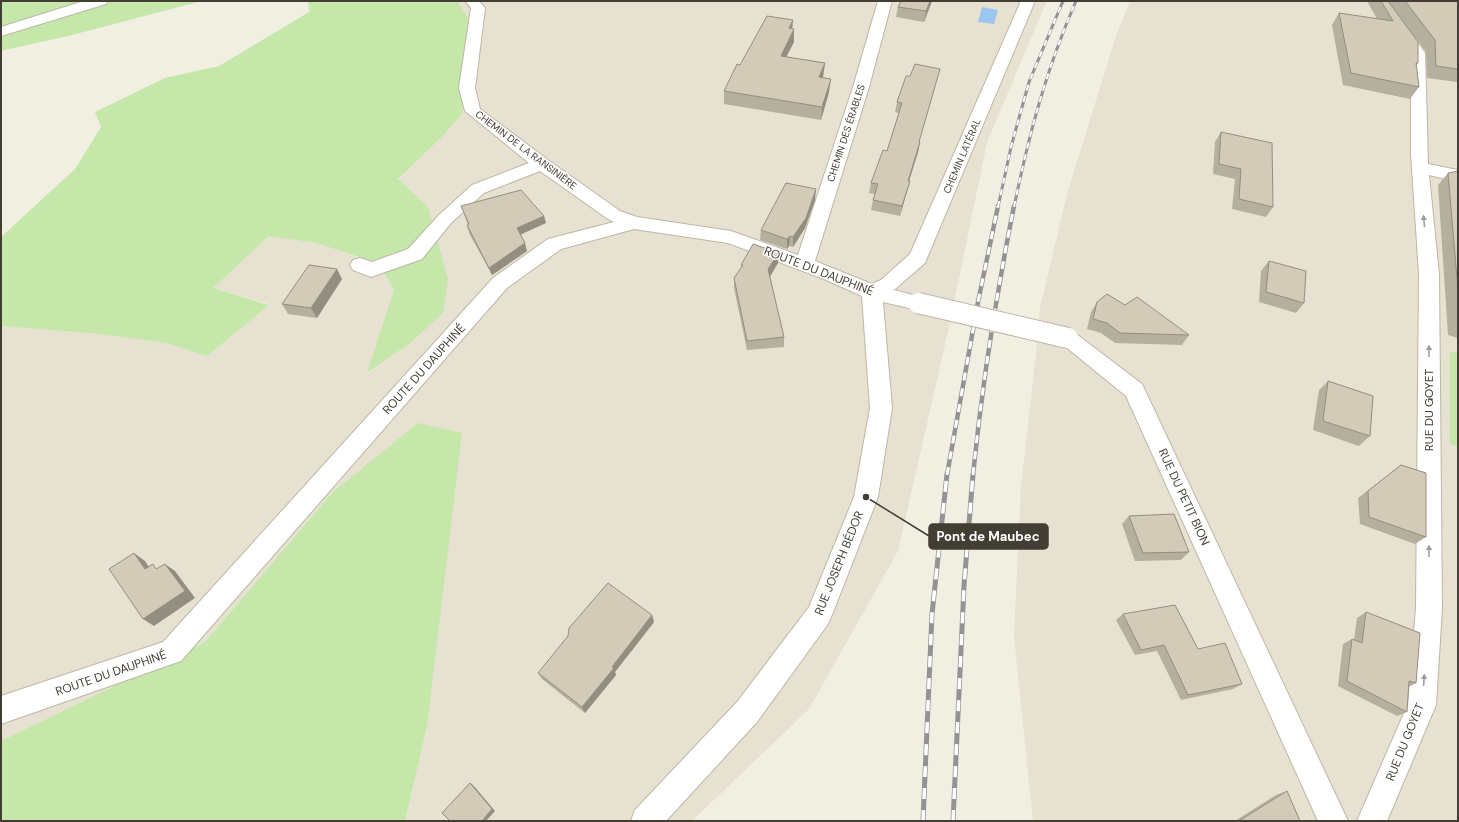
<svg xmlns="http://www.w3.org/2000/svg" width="1459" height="822" font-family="'DM Sans',sans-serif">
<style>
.residential{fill:#e6e1d0}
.green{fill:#c5e7aa}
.water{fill:#9cc5f0}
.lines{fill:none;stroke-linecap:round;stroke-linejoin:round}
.minor-casing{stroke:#bdb7a5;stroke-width:2}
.minor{fill:#fff;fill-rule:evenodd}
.rail-far2-casing{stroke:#939393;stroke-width:3}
.rail-far1-casing{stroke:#939393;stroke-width:4.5}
.rail-casing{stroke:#939393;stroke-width:5}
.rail-far2{stroke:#fff;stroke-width:2;stroke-dasharray:6;stroke-linecap:butt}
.rail-far1{stroke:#fff;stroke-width:3;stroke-dasharray:8;stroke-linecap:butt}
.rail{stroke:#fff;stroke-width:3.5;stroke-dasharray:11;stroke-linecap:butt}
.minor-bridge-casing{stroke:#bdb7a5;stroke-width:22;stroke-linecap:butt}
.minor-bridge{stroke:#fff;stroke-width:20}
.wall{fill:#b5af9e}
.shaded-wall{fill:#948e81}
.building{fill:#d3cbb8;stroke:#948e81}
.oneway{fill:#a19e99}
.labels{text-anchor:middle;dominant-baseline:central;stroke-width:3;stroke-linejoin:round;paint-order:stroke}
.far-street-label{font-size:10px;fill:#433e33;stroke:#fff}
.street-label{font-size:12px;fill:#433e33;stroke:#fff}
.leader{fill:none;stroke:#433e33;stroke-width:1.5}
.callout-dot{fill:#433e33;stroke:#fff;stroke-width:1.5}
.callout{fill:#433e33;stroke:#433e33;stroke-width:1.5}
.callout-label{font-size:13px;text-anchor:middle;font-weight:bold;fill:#fff}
</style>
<rect width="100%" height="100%" fill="#f1efe2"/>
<path class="residential" d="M457,1H1047L987,142L949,327L898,551L809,709L692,821H405L427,726L332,493L205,642L1,741V326L100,334L166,343L207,356L269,304L213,288L269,236L316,243L378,263L394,290L368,373L409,344L428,207L398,180L438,141L465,53L468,18Z
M1130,1H1458V821H1033L1014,636L1021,487L1037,346L1040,308L1067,194L1116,36Z"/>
<path class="green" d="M1,1H202L72,35L1,51Z
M308,1H457L468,18L462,114L438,141L398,179L428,207L448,279L443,313L409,344L367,373L394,290L378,263L316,243L269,236L213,288L269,305L207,356L166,343L100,334L1,326V237L75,169L101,127L95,112L165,78L219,66L309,12Z
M1450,351L1458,353V446L1450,444Z
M418,423L462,433L427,726L405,821H1V741L205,642L332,493Z"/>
<path class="water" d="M982,7L998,10L994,24L978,22Z"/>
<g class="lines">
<defs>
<path id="minor" d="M84,1H108L106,4L1,36V27Z
M465,1H479L485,8L475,88L480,109L548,160L620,211L637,217L731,231L798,255L853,87L878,1H892L869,87L815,261L872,284L881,280L910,254L1021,1H1035L927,258L925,263L894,290L925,298L928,303L925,308L918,310L883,302L892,408L878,497L832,615L828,624L757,722L666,821H631L635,810L737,702L809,607L854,497L870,408L862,296L824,279L728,243L634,229L561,249L507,288L181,661L1,724V696L163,642L493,278L548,239L614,222L608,219L540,171L484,193L451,223L422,259L371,277L353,270L350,265L353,260L360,258L372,262L408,249L439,215L472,185L529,163L465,111L459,88L471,8Z
M1373,1H1387L1425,53L1428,164L1458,170V182L1429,175L1439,274L1442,608L1436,705L1387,821H1357L1408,704L1416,608L1419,274L1411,154V53Z
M1068,330L1075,333L1142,384L1348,821H1318L1126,396L1061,343L1058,338L1061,333Z"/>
</defs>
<use href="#minor" class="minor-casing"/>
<use href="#minor" class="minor"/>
<defs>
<path id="rail-far2" d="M998,207L1011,147L1029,82L1063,1
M1014,207C1029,134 1046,70 1076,1"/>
<path id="rail-far1" d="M947,475L978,302L998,206
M973,475C982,385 996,296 1014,206"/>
<path id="rail" d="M923,821L932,614L947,474
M953,821L964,586L973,474"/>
</defs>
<use href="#rail-far2" class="rail-far2-casing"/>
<use href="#rail-far1" class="rail-far1-casing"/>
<use href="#rail" class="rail-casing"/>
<use href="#rail-far2" class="rail-far2"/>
<use href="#rail-far1" class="rail-far1"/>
<use href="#rail" class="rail"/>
<defs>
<path id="minor-bridge" d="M918,303L1068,338"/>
</defs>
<use href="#minor-bridge" class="minor-bridge-casing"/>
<use href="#minor-bridge" class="minor-bridge"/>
</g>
<path class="wall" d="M901,1H932L924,22L896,17L898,7Z
M1367,1H1388L1418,63L1416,66L1419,87L1410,99L1343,85L1332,25L1339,13L1377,19Z
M1388,1H1458V88L1457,82L1427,78L1426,52Z
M793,29L794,42L786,57L825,63L823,78L829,92L821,120L724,104V91L740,65Z
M910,76L937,79L919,142H920L918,152L909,181H910L907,191L900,216L871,210L873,200L875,194L869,193L871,183L887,151L899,113L895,112L897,102Z
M1221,132L1273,207L1266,217L1232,209L1235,179L1213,174L1215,142Z
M1458,171V338L1448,335L1438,185L1448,173Z
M815,200L805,228L793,247L789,246L787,249L760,240L761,230Z
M461,206L544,216L546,223L520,235L527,251L492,275L469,233L467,225H468Z
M779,253L778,263L770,276L784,337V347L747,350L734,288V278L741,268V265Z
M1269,261L1304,303L1296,313L1259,302L1261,271Z
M342,279L317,318L288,314L282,304Z
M1097,302L1125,305L1189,335L1182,345L1115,343L1101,333L1087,329L1091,312Z
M1328,381L1370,436L1359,446L1313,430L1319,390Z
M1401,465L1426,537L1415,544L1360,524L1358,498Z
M1129,516L1189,552L1181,560L1135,561L1122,524Z
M1366,612L1416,683L1408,687L1407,712L1397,716L1338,686L1343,644L1352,639L1354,640L1357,618Z
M1123,614L1198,649L1242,684L1233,689L1181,700L1157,651L1135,655L1116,620Z
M652,615L654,622L615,672L616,675L585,713L542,679L538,673Z
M1287,791L1300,821H1235L1276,795Z"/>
<path class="shaded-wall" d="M930,1H932L924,22L926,11Z
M793,20L792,33L794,29V42L780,69L781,56L789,28Z
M825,63L823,76L818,90L819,77Z
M831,79L829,92L821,120L822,107Z
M920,142L918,152L906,191L908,181Z
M910,181L907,191L900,216L902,206Z
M816,189L815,200L805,228L793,247V237Z
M544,216L546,223L519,235L517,228Z
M790,236L789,246L787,249V239Z
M525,243L527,251L492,275L489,268Z
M779,253L778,263L768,280V269Z
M337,269L342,279L317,318L311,308Z
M134,553L145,561L155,576L145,569Z
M165,564L175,571L195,598L154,626L143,619Z
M652,615L654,622L615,672L616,675L585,713L582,707L612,667Z
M470,783L473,785L495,811L486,821H482Z"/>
<path class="building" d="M901,1H930L926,11L898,7Z
M1381,1H1388L1418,42V63H1416L1419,87L1351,73L1339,13L1393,21Z
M1405,1H1458V69L1436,66L1435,40Z
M767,16L793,20L789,28L794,29L781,56L825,63L819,77L831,79L822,107L724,91L737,64L740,65Z
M915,64L940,69L919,142H920L908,181H910L902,206L873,200L878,184L871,183L883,150L887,151L902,103L897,102L906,76H910Z
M1221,132L1272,143L1273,207L1239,199L1241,169L1219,164Z
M1458,171V290L1448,173Z
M786,183L816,189L806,218L793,237L790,236L787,239L761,230Z
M521,190L544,216L517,228L525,243L489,268L467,225L469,224L461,206Z
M753,244L779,253L768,269L784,337L747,341L734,278L743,265H741Z
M1269,261L1306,271L1304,303L1266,292Z
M309,265L337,269L311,308L282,304Z
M1107,294L1125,305L1137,297L1189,335L1120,333L1107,323L1093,319L1097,302Z
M1328,381L1373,396L1370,436L1323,421Z
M1401,465L1426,473V537L1369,517L1368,491Z
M1174,514L1189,552L1143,553L1129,516Z
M134,553L145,569L153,564L156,569L165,564L185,591L143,619L109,569Z
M608,583L652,615L612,667L614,668L582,707L538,673L568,636L569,628Z
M1175,605L1198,649L1225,643L1242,684L1188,695L1164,645L1141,650L1123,614Z
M1366,612L1420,633L1416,683L1409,681L1407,712L1347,681L1352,639L1362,643Z
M470,783L492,809L482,821H450L442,813Z
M1287,791L1300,821H1239Z"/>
<defs><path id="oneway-solid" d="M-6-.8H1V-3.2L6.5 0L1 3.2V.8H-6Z"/></defs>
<g class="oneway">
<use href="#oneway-solid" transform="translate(1424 221) rotate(-95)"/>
<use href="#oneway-solid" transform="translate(1429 351) rotate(-90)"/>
<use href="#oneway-solid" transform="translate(1429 551) rotate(-90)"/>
<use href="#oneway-solid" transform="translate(1424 680) rotate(-86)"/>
</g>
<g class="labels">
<g class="far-street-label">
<text transform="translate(846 133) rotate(-72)">CHEMIN DES ÉRABLES</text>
<text transform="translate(526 150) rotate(37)">CHEMIN DE LA RANSINIÈRE</text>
<text transform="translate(962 156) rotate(-67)">CHEMIN LATÉRAL</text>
</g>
<g class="street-label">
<text transform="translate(819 271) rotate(21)">ROUTE DU DAUPHINÉ</text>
<text transform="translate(424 369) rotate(-48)">ROUTE DU DAUPHINÉ</text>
<text transform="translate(1429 410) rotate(-90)">RUE DU GOYET</text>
<text transform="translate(1184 497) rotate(65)">RUE DU PETIT BION</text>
<text transform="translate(839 563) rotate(-68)">RUE JOSEPH BÉDOR</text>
<text transform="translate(111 673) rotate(-19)">ROUTE DU DAUPHINÉ</text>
<text transform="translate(1405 742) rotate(-68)">RUE DU GOYET</text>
</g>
</g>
<path class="leader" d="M866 497L929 536"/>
<circle class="callout-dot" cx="866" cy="497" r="4"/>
<rect class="callout" x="929" y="524" width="119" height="25" rx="4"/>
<g class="callout-label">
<text x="988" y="541">Pont de Maubec</text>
</g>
<rect width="1459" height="822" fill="none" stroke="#433e33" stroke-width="4"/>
</svg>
